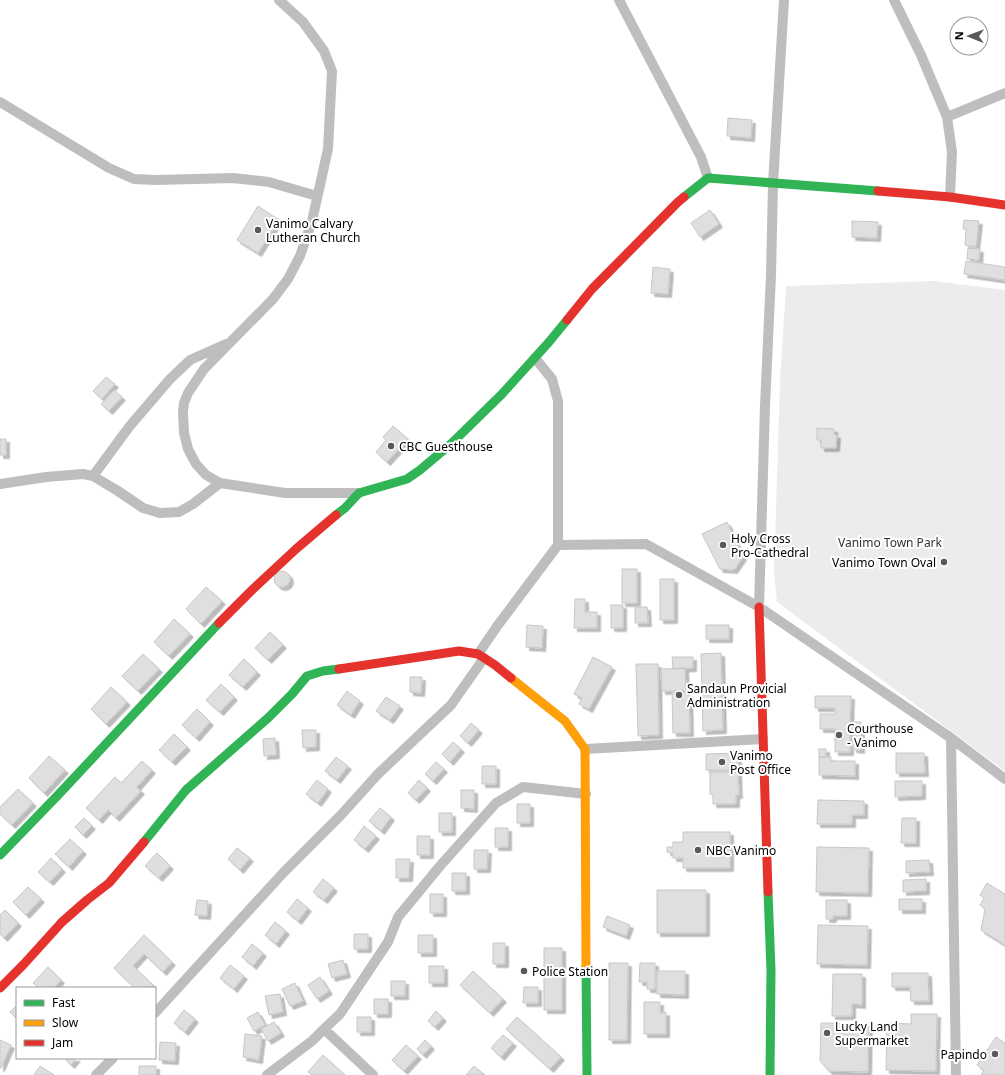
<svg xmlns="http://www.w3.org/2000/svg" width="1005" height="1075" font-family="'Noto Sans',sans-serif">
<style>
.green{fill:#ececec}
.building{fill:#dfdfdf;stroke:#c7c7c7;filter:url(#shadow)}
.lines{fill:none;stroke-linecap:round;stroke-linejoin:round}
.street{stroke:#bebebe;stroke-width:10}
.fast{stroke:#30b455;stroke-width:9}
.slow{stroke:#ff9f0a;stroke-width:9}
.jam{stroke:#e5322d;stroke-width:9}
.poi-dot{fill:#595959;stroke:#fff;stroke-width:1.5}
.labels{text-anchor:middle;dominant-baseline:central;stroke-width:4;stroke-linejoin:round;paint-order:stroke}
.poi-label{font-size:12px;fill:#000;stroke:#fff;text-anchor:start}
.park-label{font-size:12px;fill:#333;stroke:#fff}
</style>
<defs>
<filter id="shadow"><feDropShadow dx="3.5" dy="3.5" stdDeviation="0" flood-color="#0004"/></filter>
</defs>
<rect width="100%" height="100%" fill="#fff"/>
<path class="green" d="M934,281L1005,290V771L777,602L774,573L780,381L786,286Z"/>
<path class="building" d="M728,118L752,120L751,138L727,136Z
M258,206L279,220L258,253L237,240Z
M710,210L719,224L700,237L691,223Z
M964,220L979,221L976,247L965,245L966,229H963Z
M852,221L878,222L877,238L852,237Z
M968,248L980,249L979,260L967,259Z
M966,261L1005,267V280L964,274Z
M653,267L670,269L668,294L651,293Z
M106,377L115,384L102,399L93,391Z
M114,390L122,397L109,411L101,404Z
M393,426L408,439L387,462L376,452L386,440L383,437Z
M817,428L834,429V434L837,435L836,448H821V440H817Z
M0,439H6V455H0Z
M727,522L743,557L734,570L720,569L702,534Z
M622,569H637V603H622Z
M274 579a8 8 0 1 1 16 0a8 8 0 1 1-16 0Z
M660,579H674V620H660Z
M206,587L222,601L201,624L186,609Z
M575,599H585V612H597V628H574Z
M611,605H623V628H611Z
M635,607H647L648,623H635Z
M174,619L190,634L169,656L154,642Z
M527,625L543,626L542,648L526,647Z
M706,625H729V639H706Z
M270,632L283,645L268,660L255,648Z
M721,653L723,730L703,731L701,654Z
M143,654L159,669L138,691L122,676Z
M593,657L612,667L589,709L579,704L582,698L574,694Z
M672,657H693V668L673,669Z
M244,659L257,672L243,687L229,675Z
M636,664H658L659,735L638,736Z
M685,668L686,691H662L661,669Z
M410,677H422L421,693L410,692Z
M221,684L234,697L220,712L206,700Z
M111,687L127,702L106,724L91,709Z
M347,691L360,701L351,715L337,705Z
M672,693H689L690,733H673Z
M815,696H851L850,726H853V722H861V750L853,749V734H850V752H835V729H820V714H835V708H815Z
M386,697L400,706L390,720L376,711Z
M197,709L210,722L196,738L182,725Z
M471,723L479,730L468,743L460,736Z
M302,730H316V747L303,748Z
M174,734L187,747L172,762L159,750Z
M275,738L276,755L264,756L263,739Z
M453,742L461,749L450,762L442,754Z
M819,749H826V757H819Z
M738,753V770H706V754Z
M896,753H924L925,773H896Z
M49,756L65,770L44,793L29,778Z
M336,757L348,766L337,780L325,771Z
M819,757H831V761H855V776L819,775Z
M142,761L152,770L137,787L141,791L116,818L108,810L99,820L86,808L115,777L121,783Z
M436,762L444,769L433,781L425,774Z
M482,766H496V784H482Z
M710,772H738L739,795H736V804H713V795L710,794Z
M317,780L328,789L318,803L306,794Z
M419,780L427,788L416,800L408,793Z
M895,781H922V796L895,797Z
M18,789L33,803L12,825L0,814V807Z
M461,790H474V809L461,808Z
M818,800L864,801V815H852V824H817Z
M517,804H530V823H517Z
M380,808L391,817L381,831L369,821Z
M439,813H452V832H439Z
M84,818L92,826L83,835L75,827Z
M902,818H916V843H901Z
M364,826L376,836L365,849L354,840Z
M495,828H508V847H495Z
M683,832H730V868H683V858H673V853L667,852V847H673V842H683Z
M417,836H430V855H417Z
M70,839L83,851L69,867L55,854Z
M817,847L869,848L868,893L816,892Z
M237,848L250,858L240,870L228,859Z
M474,850H488L487,869H474Z
M157,853L170,866L159,878L145,866Z
M51,858L62,869L50,882L38,872Z
M396,859H410L409,878H396Z
M929,860L930,872L906,873V861Z
M452,873H466V891H452Z
M323,879L334,888L324,900L313,892Z
M926,879V891L903,892V880Z
M987,883L1005,894V945L981,930L985,909L980,905L984,898L980,895Z
M28,887L41,899L26,915L13,902Z
M657,890H706V933H657Z
M430,894H443V913H430Z
M297,899L308,908L298,921L287,912Z
M899,899H922V910H899Z
M197,900L208,901L207,916L195,915Z
M826,900H847V916H833V919H826Z
M5,910L18,923L4,938L0,934V915Z
M607,916L630,925L626,936L603,927Z
M275,922L286,931L276,944L265,935Z
M818,925L868,926L867,965L817,964Z
M354,934H368V949H354Z
M144,935L172,962L163,972L144,954L133,966L153,985L150,988H135L114,968Z
M418,935H433V953H418Z
M493,943H505V964H493Z
M252,944L263,953L253,966L242,957Z
M544,948H562V1010H544Z
M343,960L347,974L332,978L328,964Z
M609,963H628L627,1040H609Z
M640,963H655V989H647V982H639Z
M230,965L244,976L234,989L220,978Z
M429,966H444V983H429Z
M48,967L61,980L54,988H39L33,983Z
M473,971L503,999L490,1013L460,985Z
M657,971H685V995L657,994Z
M892,973H928L929,1001H911L910,987H892Z
M833,974H862V1005L852,1004V1016H832Z
M320,977L329,991L317,999L308,985Z
M391,981H405V996H391Z
M295,983L303,1001L290,1006L282,989Z
M524,987H538V1003H523Z
M280,994L283,1012L269,1015L265,996Z
M374,999H388V1014H374Z
M644,1002H660V1013L666,1012V1034H644Z
M17,1005V1018L10,1012Z
M184,1010L195,1019L185,1032L174,1023Z
M436,1011L443,1018L435,1027L428,1021Z
M258,1012L265,1025L254,1031L247,1018Z
M911,1014H937L936,1071L886,1070L887,1023L911,1024Z
M357,1017H371V1032H357Z
M517,1017L561,1057L550,1069L506,1029Z
M274,1022L281,1033L268,1041L261,1029Z
M821,1023L869,1024L868,1072L829,1071L820,1061Z
M245,1034L262,1036L259,1060L243,1057Z
M503,1035L513,1043L501,1057L491,1048Z
M996,1037L1005,1043V1075H981L984,1070L977,1065Z
M0,1040L11,1045L1,1068H0Z
M425,1040L431,1046L423,1055L417,1049Z
M160,1042L176,1043L175,1061L159,1060Z
M406,1045L418,1056L404,1071L392,1060Z
M323,1055L345,1075H312L308,1072Z
M64,1058H77L71,1065Z
M40,1066L54,1075H34Z
M139,1066H156V1075H139Z
M474,1066L485,1075H466Z"/>
<g class="lines">
<path class="street" d="M279,0L303,22L324,51L332,71L328,149L312,221L300,256L288,279L273,299L204,369L188,393L184,403L183,412L184,433L188,449L196,464L206,475L220,483L285,493H359
M619,0L701,157L708,178
M894,0L921,55L947,117L952,152L950,197
M0,102L109,168L134,179L156,180L233,178L269,182L317,196
M947,117L1005,93
M535,358L552,379L558,401V545
M93,476L129,427L170,379L190,360L226,344
M0,484L46,477L83,474L93,476L118,491L143,508L160,513L179,512L193,504L220,483
M759,607L765,406L771,275L773,184L784,0
M478,654L498,625L558,545L646,544L759,607L951,738L1005,779
M951,738L956,1075
M585,749L763,739
M155,1013L283,873L341,815L378,774L451,705L484,658
M324,1029L340,1014L388,942L398,917L440,866L496,803L523,787L586,794
M96,1075L113,1058
M267,1075L312,1041L324,1029L373,1075"/>
<path class="fast" d="M684,197L708,178L878,191
M336,515L345,508L359,493L407,479L420,470L452,443L502,394L549,342L567,320
M144,842L186,790L268,718L292,694L307,676L323,671L339,669
M0,855L59,794L219,623
M768,892L771,970L770,1075
M586,966L587,1075"/>
<path class="slow" d="M511,678L565,721L585,749L586,966"/>
<path class="jam" d="M878,191L950,197L1005,205
M567,320L592,289L678,202L684,197
M759,607L768,892
M219,623L252,590L296,549L336,515
M339,669L459,651L478,654L495,665L511,678
M0,988L24,964L62,922L87,900L109,883L144,842"/>
</g>
<g class="poi-dot">
<circle cx="258" cy="230" r="4"/>
<circle cx="391" cy="446" r="4"/>
<circle cx="723" cy="545" r="4"/>
<circle cx="944" cy="562" r="4"/>
<circle cx="679" cy="695" r="4"/>
<circle cx="839" cy="735" r="4"/>
<circle cx="722" cy="762" r="4"/>
<circle cx="698" cy="850" r="4"/>
<circle cx="524" cy="971" r="4"/>
<circle cx="827" cy="1033" r="4"/>
<circle cx="995" cy="1054" r="4"/>
</g>
<g class="labels">
<g class="poi-label">
<text x="266" y="223">Vanimo Calvary<tspan x="266" dy="14">Lutheran Church</tspan></text>
<text x="399" y="446">CBC Guesthouse</text>
<text x="731" y="538">Holy Cross<tspan x="731" dy="14">Pro-Cathedral</tspan></text>
<text x="936" y="562" text-anchor="end">Vanimo Town Oval</text>
<text x="687" y="688">Sandaun Provicial<tspan x="687" dy="14">Administration</tspan></text>
<text x="847" y="728">Courthouse<tspan x="847" dy="14">- Vanimo</tspan></text>
<text x="730" y="755">Vanimo<tspan x="730" dy="14">Post Office</tspan></text>
<text x="706" y="850">NBC Vanimo</text>
<text x="532" y="971">Police Station</text>
<text x="835" y="1026">Lucky Land<tspan x="835" dy="14">Supermarket</tspan></text>
<text x="987" y="1054" text-anchor="end">Papindo</text>
</g>
<g class="park-label">
<text x="890" y="542">Vanimo Town Park</text>
</g>
</g>
<rect x="16" y="987" width="140" height="72" fill="#ffffff" stroke="#999999"/>
<rect x="24" y="1000" width="20" height="6" fill="#30b455" stroke="#999999"/>
<text x="52" y="1007" font-size="12" fill="#000000">Fast</text>
<rect x="24" y="1020" width="20" height="6" fill="#ff9f0a" stroke="#999999"/>
<text x="52" y="1027" font-size="12" fill="#000000">Slow</text>
<rect x="24" y="1040" width="20" height="6" fill="#e5322d" stroke="#999999"/>
<text x="52" y="1047" font-size="12" fill="#000000">Jam</text>
<g transform="translate(969 36) rotate(271)"><circle r="19" fill="#ffffff" stroke="#999999"/>
<path d="M0-3L7 15L0 10L-7 15Z" fill="#595959"/>
<text y="-6" font-size="11" font-weight="bold" text-anchor="middle" fill="#000000">N</text>
</g>
</svg>
